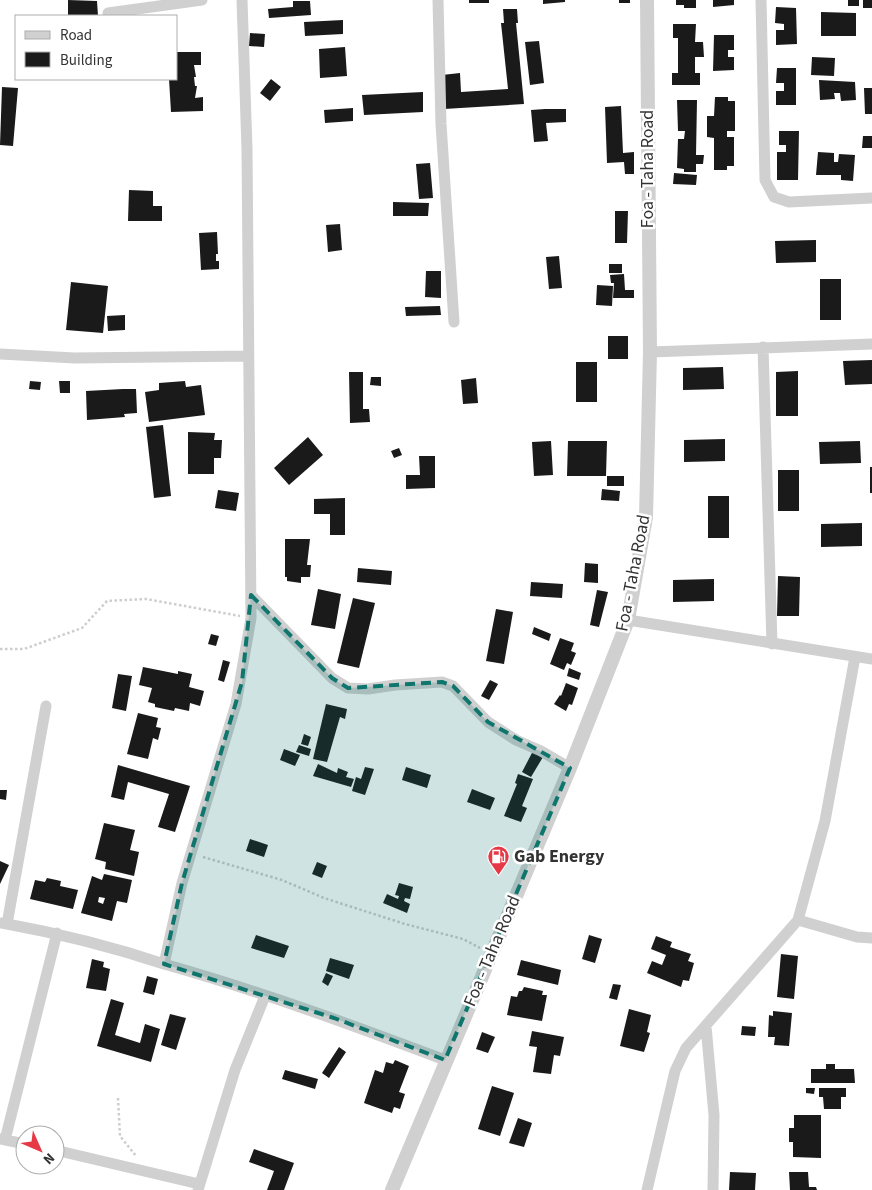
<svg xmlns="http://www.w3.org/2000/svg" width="872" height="1190" font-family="'Source Sans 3',sans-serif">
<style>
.building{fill:#1a1a1a;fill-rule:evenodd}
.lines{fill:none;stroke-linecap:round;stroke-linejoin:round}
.path{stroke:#cdcdcd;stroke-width:2.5;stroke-dasharray:2.5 2.5;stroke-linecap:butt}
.minor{stroke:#d0d0d0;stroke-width:11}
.tertiary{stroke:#d0d0d0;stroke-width:14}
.marked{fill:#0f766e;fill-opacity:0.2;stroke:#0f766e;stroke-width:4;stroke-dasharray:10 6;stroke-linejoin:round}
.labels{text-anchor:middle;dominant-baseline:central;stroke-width:5;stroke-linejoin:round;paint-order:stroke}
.street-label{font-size:18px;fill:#333;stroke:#fff}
.poi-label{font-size:18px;font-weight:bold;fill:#333;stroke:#fff;text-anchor:start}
</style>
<rect width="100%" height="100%" fill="#fff"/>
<path class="building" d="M68,0L97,1L98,16H68Z
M469,0H489V3H469Z
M543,0H565V2L543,4Z
M619,0H630V3H619Z
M676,0H696V8H684V5H676Z
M713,0H734V5L713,7Z
M848,0H859V6H848Z
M863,0H872V8H863Z
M293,1H310L311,15L269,18L268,9L293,7Z
M776,7L796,8L797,44L776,45V30H784V24L775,23Z
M503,9H517L518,23H516L524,104L444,109L442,75L460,73L461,92L508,89L501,23H504Z
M821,12L856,13V36H821Z
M343,20V34L305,36L304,22Z
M673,24H696L695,42H703L704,57H695V73H700V85H672V73H678V38H673Z
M250,33L265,34L264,47L249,46Z
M714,35H734V50H728V57H734V70L713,71Z
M539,41L544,83L530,85L525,42Z
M345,47L347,76L320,78L319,49Z
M176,52H201V65H194L196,77H194L195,86H197L195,98L203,97V111L171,112L169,79H176Z
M812,57L835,58L834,76L811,75Z
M777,68H796V105H776V91H784V83H776Z
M271,79L281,87L270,101L260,93Z
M819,80L855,82L856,100L841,101L840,93H834L835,99L820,100Z
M2,87L18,88L13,146L0,145Z
M864,88H872V114H865Z
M423,92V112L364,115L362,95Z
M715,97H728V101H735V131H727V137H734V166H727V170H714V138L707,137V116H714Z
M677,100H697L696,155H704L703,164H696V172H684V169L677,168L678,139H684L685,131H678Z
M621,106L623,153L634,152V174H625L624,162L607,163L605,107Z
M353,108V121L325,123L324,110Z
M545,109H566V122L546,123L548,141L534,142L531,110Z
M779,131H799L798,180H777V152H786V145H779Z
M863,136H872V148H862Z
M818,152L834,153V162H838L839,154L855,155L853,181L841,180V175H816Z
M430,163L433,198L419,199L416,164Z
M674,173L697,175L696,185L673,184Z
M129,190L153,191V206H162V221H128Z
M393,202L429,203L428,216H393Z
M615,211H628L627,243H615Z
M340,224L342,250L328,252L326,225Z
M217,232L218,254H216V261H219V269L201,270L199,233Z
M816,240V262L776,263L775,241Z
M559,256L562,288L549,289L546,257Z
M609,264H622V273H609Z
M426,271H441V298L425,297Z
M624,274L625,290H634V298H613L614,283H611L610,275Z
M820,279H841V320H820Z
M71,282L108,286L103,333L66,330Z
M597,285L613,286L612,306L596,305Z
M440,306L441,315L406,316L405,307Z
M125,315V330L108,331L107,316Z
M608,336H628V359H608Z
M872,360V384L845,385L843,361Z
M576,362H597V402H576Z
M723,367L724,389L683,390V368Z
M798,371V416H776V372Z
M349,372H363V409H369L370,422L350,423Z
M371,377H381V386L370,385Z
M476,378L478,403L463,404L461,380Z
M30,381L41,382L40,390L29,389Z
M59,381H70V393H60Z
M185,381L186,387L201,385L205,415L149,422L145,392L159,390V383Z
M123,389H136L137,413L124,414L125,417L87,420L86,391Z
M163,425L171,496L154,498L146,427Z
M188,432L215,433L214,440H222L221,458H214V474H188Z
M308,437L323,455L289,485L274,468Z
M725,439V461L684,462V440Z
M551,441L553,475L534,476L532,442Z
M568,441H607L606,476H567Z
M860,441L861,463L820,464L819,442Z
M399,448L402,455L394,458L391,451Z
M419,456H435V488L406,489V475H420Z
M870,467H872V493H870Z
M778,470H799V511H778Z
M607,476H624V486H607Z
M602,489L620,491L619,501L601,500Z
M218,490L239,493L236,511L215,508Z
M708,496H729V538H708Z
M345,498V535H330V514H314V499Z
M862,523V546L821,547V524Z
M285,539H310L307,565H311L310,577H301V583L287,581V577H285Z
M585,563L598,564V583L584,582Z
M358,568L392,571L391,585L357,582Z
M778,576L800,577L799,616H777Z
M714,579V601L673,602V580Z
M531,582L563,584L562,598L530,596Z
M318,589L341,594L335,629L311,625Z
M597,590L608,592L599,627L590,625Z
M353,598L375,603L359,668L337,663Z
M496,609L513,612L504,664L486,661Z
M534,627L551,634L549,641L532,634Z
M211,634L219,636L216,646L208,644Z
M560,638L574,643L571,651L576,653L571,665L567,663L564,670L550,664Z
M223,660L230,662L224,682L218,680Z
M143,667L178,674V671L192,674L189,687L204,691L200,706L190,703L189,711L175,708L174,711L155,707V704L148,702L152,688L139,685Z
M569,668L581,673L579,680L567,676Z
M118,674L132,676L126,711L112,708Z
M490,680L498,684L489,700L481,696Z
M566,683L578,688L572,705L569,704L566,711L554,704L560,695L561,696Z
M326,704L347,709L345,719L340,717L327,762L313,759Z
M138,713L158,718L156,727L161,728L158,740L153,738L148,759L127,754Z
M304,734L311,737L308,746L301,744Z
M299,745L311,749L309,756L296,752Z
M284,749L300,755L295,766L280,760Z
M533,751L543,757L531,777L522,772Z
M318,764L337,773L338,768L348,772L346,777L354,779L351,787L313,776Z
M118,765L190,786L175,832L158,827L169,794L128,782L124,800L111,797Z
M365,767L374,769L365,795L352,791L356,777L361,779Z
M406,767L431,775L427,788L402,780Z
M518,774L533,779L522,806L527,808L521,822L504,816L517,784L515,783Z
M472,789L495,798L490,810L467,802Z
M0,790H7L6,800L0,799Z
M104,823L135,830L130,850L139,852L134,876L105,869L106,862L95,859Z
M250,839L268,845L264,857L246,851Z
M0,861L9,865L0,884Z
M317,862L327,866L322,878L312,874Z
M104,874L132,880L127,903L117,901L112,921L81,913L92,876L102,880ZM99,897L105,898L103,904L98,902Z
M47,878L61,881L60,886L78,890L73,909L30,899L35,880L45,882Z
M399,883L413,887L410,899L405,898L404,901L410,904L407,913L383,903L387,894L398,899L399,896L395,895Z
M256,935L289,946L284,958L251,948Z
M589,935L602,939L595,963L582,959Z
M656,936L672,942L670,947L691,954L688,961L694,963L689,981L683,980L681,987L647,973L652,961L662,965L666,955L651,949Z
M781,954L798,956L794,999L777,997Z
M330,958L354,965L349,979L326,971Z
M92,959L104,962L103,967L110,969L106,991L86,988Z
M521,960L561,970L558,985L517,975Z
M326,973L333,976L328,986L322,982Z
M147,976L158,979L154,995L143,992Z
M613,984L621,985L617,1000L609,998Z
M524,987L543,991L542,995H547L542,1021L507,1015L511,996L517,997L519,991H522Z
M111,999L124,1003L115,1035L140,1043L145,1024L160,1029L151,1062L97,1046Z
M629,1009L651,1015L647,1032L650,1033L644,1052L620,1046Z
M773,1011L792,1013L789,1046L774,1045L775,1037H768L769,1015L773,1016Z
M170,1014L186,1018L176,1050L161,1045Z
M742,1026L756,1027L755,1036L741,1035Z
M532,1031L564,1037L560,1056L554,1055L551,1074L533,1072L537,1047L529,1046Z
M482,1032L495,1037L488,1053L476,1049Z
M339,1047L346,1052L329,1078L322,1073Z
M395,1060L409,1066L399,1092L405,1094L400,1109L394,1107L392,1113L364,1103L375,1070L383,1073L386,1062L393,1064Z
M826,1064H835V1069H854L855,1083H811V1069H826Z
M285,1070L318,1079L315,1089L282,1079Z
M492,1086L514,1093L500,1136L478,1129Z
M806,1088H815L814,1094L806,1093Z
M819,1088H846V1097H841V1109H824L823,1097H819Z
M794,1115H821V1158L793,1157V1142H789V1128H794Z
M518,1118L532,1123L524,1147L509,1143Z
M254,1149L294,1163L284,1190H267L274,1171L249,1162Z
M730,1172L756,1173L755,1190H729Z
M789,1172H808L809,1187H816L817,1190H790Z"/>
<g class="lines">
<path class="path" d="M0,649H24L82,628L107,601L146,599L240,616
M203,857L282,880L324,898L405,924L463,939L480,948
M118,1098L120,1136L136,1156"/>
<path class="minor" d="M242,0L247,149L251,618L236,704L182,883L164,964C260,991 352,1025 445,1060
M438,0L441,124L454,322
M761,0L765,180L774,197L789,202L872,198
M108,13L202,0
M763,347L772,644
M650,352L872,344
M0,354L75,358L248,356
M251,595L332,678L348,688L368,689L395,685L442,682L453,686L488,722L516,740L541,751L570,768
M628,620L872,659
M798,920L857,937L872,938
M2,923C57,933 110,946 164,964
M7,924L46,706
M706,1026L714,1115L713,1190
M0,1139L25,1144
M5,1140L57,933
M55,1150L199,1184
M198,1190L235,1070L265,996
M647,1190L675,1071L686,1048L798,920L825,821L855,657"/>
<path class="tertiary" d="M392,1190L570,768L628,620L646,517L650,352L647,0"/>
</g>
<path class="marked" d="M251,595L332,678L348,688L442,682L453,686L488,722L570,768L445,1060L334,1018L164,964L182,883L242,682Z"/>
<defs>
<symbol id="fuel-pin" viewBox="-11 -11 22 30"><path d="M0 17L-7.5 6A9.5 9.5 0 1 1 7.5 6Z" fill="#e63946" stroke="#fff"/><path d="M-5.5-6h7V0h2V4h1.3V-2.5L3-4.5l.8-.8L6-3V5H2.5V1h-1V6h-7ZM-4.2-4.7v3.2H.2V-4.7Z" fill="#fff"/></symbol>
</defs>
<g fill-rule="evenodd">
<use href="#fuel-pin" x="486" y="844" width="25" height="34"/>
</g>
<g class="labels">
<g class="street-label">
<text transform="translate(647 169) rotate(-90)">Foa - Taha Road</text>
<text transform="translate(633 573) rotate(-79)">Foa - Taha Road</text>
<text transform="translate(492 951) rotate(-67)">Foa - Taha Road</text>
</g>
<g class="poi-label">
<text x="514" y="856">Gab Energy</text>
</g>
</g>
<rect x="15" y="15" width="162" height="65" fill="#ffffff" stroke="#adadad"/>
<rect x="25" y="31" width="25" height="8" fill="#d0d0d0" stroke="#adadad"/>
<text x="60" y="40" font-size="15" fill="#333333">Road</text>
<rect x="25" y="52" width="25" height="15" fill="#1a1a1a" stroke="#adadad"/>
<text x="60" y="65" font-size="15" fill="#333333">Building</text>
<g transform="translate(40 1150) rotate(135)"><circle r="24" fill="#ffffff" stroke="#adadad"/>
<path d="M0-4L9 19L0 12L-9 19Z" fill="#e63946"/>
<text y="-8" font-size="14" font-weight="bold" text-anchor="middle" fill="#333333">N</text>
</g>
</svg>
